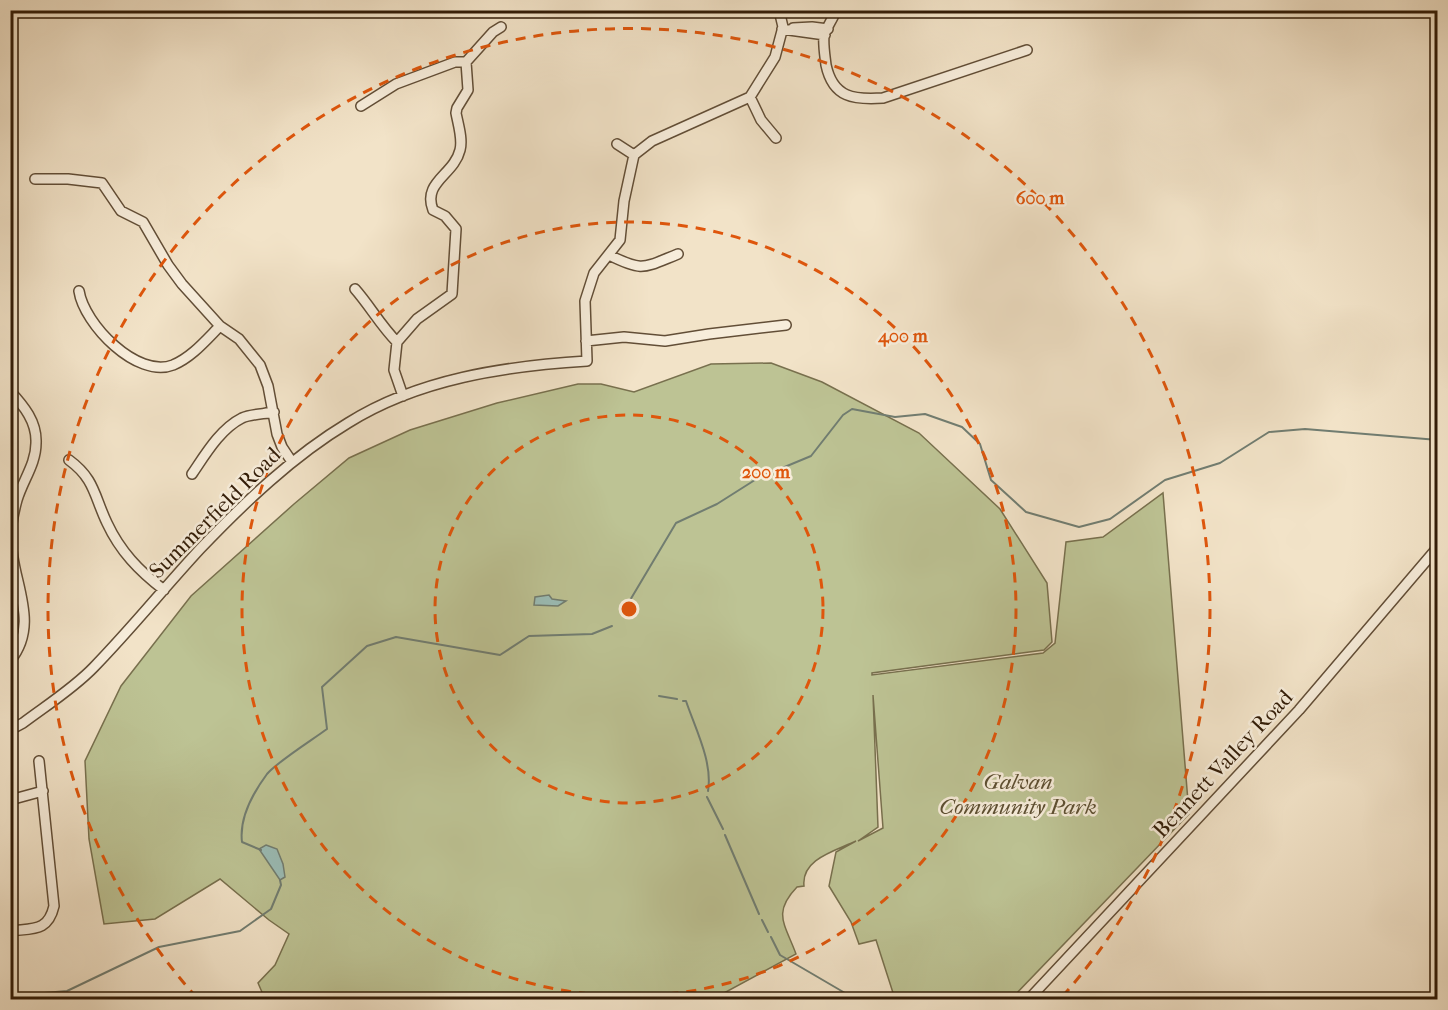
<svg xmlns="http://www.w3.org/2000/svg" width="1448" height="1010" font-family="'IM FELL French Canon',serif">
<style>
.green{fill:#bdc394;stroke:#78704e;stroke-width:1.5;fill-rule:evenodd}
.water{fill:#9bbeb8;stroke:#717d71;stroke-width:1.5}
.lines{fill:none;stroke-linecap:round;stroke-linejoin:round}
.stream{stroke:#717d71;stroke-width:2}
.minor-casing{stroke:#624e37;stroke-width:12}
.minor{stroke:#f7eddb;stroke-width:9}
.ring{fill:none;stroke:#df560c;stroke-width:3;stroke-dasharray:10 8}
.labels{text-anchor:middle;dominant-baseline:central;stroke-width:5;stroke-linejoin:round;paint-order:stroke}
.street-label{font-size:22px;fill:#321c07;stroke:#f7eddb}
.park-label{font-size:22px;font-style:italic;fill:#5c4e31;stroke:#f7eddb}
.centre{fill:#df560c;stroke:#f7eddb;stroke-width:3}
.ring-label{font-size:18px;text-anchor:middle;font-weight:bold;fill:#df560c;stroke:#f7eddb;stroke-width:5;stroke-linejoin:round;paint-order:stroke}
</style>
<rect width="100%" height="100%" fill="#f2e3c8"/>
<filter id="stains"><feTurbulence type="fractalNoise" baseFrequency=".00333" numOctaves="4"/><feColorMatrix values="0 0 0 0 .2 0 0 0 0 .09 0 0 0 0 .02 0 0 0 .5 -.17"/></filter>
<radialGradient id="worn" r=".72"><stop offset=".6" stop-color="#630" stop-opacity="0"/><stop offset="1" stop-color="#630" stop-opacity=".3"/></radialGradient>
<path class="green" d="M771,363L822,382L919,433L1000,509L1047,583L1052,642L1044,650L872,673V675L1043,653L1055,643L1066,542L1103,537L1163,493L1189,814L1011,999H895L876,940L859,944L851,922L829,886L836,852L856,841C835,851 801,859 804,886L797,887C772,913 785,924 796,954L713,999H265L258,983L275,965L289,934L269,920L220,879L155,919L104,924L89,839L85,761L121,686L191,596L294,504L349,458L410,430L497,403L578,384H601L634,392L711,364ZM873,695L883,828L858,841L878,827Z"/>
<path class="water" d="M549,595L552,599L566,601L558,606L534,605L535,597Z
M266,845L277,849L283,864L285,877L280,880L259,849Z"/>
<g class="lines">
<path class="stream" d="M623,612L676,523L717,504L758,478L811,456L843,415L852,409L895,417L925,414L962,427L980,444L991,480L1026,512L1079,527L1110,519L1165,480L1220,463L1269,432L1305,429L1438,440
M659,696L677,699
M683,701H686C695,728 713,762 708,791
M707,797L723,829
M725,835L759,914
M261,850L242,842C239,818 253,793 267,774C277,762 312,740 327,729L322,687L367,646L396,637L500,655L529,636L592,634L612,626
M762,920L768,932
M771,937L780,955L857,1000
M10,996L67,991L159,947L240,931L271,909L281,885L280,880"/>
<defs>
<path id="minor" d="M836,10C833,19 826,28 824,36C823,45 825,56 826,65C833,98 854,100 883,98L1027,50
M793,28L812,27L828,29
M782,29L825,35
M750,97L761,120L776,138
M361,106L396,84L455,62H466
M617,144L634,155
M35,179H68L102,183L121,211L143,222L168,265L182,284L220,326L239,339L260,365L268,386L277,434L282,447L292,462
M609,255C643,272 643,268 678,254
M355,289C370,306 381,326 397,342
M79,291C84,324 137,379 173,365C192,357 206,340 220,326
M586,341L624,337L665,341L709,334L786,325
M10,391C24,406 37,422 36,443C36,464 23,480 17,500C14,511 11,525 11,536C10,579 42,622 10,661
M403,396L394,370L397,342L417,319L452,294L456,229L445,216L433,210C422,182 454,175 460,150C463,139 458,124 456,113L457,108L468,90L466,62L493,32L501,27
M69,460C95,479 94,496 107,523C120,551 139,571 164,590
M192,474C205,455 220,429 242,418C251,414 264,414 274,412
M10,730L23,723C47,705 74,688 94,667C131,629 164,588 200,549C244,503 293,456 348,423C418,379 505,366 587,361L585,301L594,273L620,240L624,201L634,155L652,141L750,97L775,57L783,27L779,10
M10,800L43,791
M10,931C33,928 48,932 54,906L39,761
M1028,1000L1299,710L1438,547"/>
</defs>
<use href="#minor" class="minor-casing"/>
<use href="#minor" class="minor"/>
</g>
<g class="ring">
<circle cx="629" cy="609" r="194"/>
<circle cx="629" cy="609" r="387"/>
<path d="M197 998A581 581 0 1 1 1061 998"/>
</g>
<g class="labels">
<g class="street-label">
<text transform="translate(215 513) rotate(-45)">Summerfield Road</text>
<text transform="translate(1223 764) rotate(-47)">Bennett Valley Road</text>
</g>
<g class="park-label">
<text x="1018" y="782">Galvan<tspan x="1018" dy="25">Community Park</tspan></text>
</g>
</g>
<circle cx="629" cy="609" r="9" class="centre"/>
<g class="ring-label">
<text x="1040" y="204">600 m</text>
<text x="903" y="342">400 m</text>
<text x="766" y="478">200 m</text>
</g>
<rect width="1448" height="1010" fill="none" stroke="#f2e3c8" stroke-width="36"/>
<rect x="12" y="12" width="1424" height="986" fill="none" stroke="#321c07" stroke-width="3"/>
<rect x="18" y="18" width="1412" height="974" fill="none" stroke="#321c07" stroke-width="1.5"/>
<rect width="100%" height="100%" filter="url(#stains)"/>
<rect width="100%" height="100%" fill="url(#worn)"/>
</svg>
